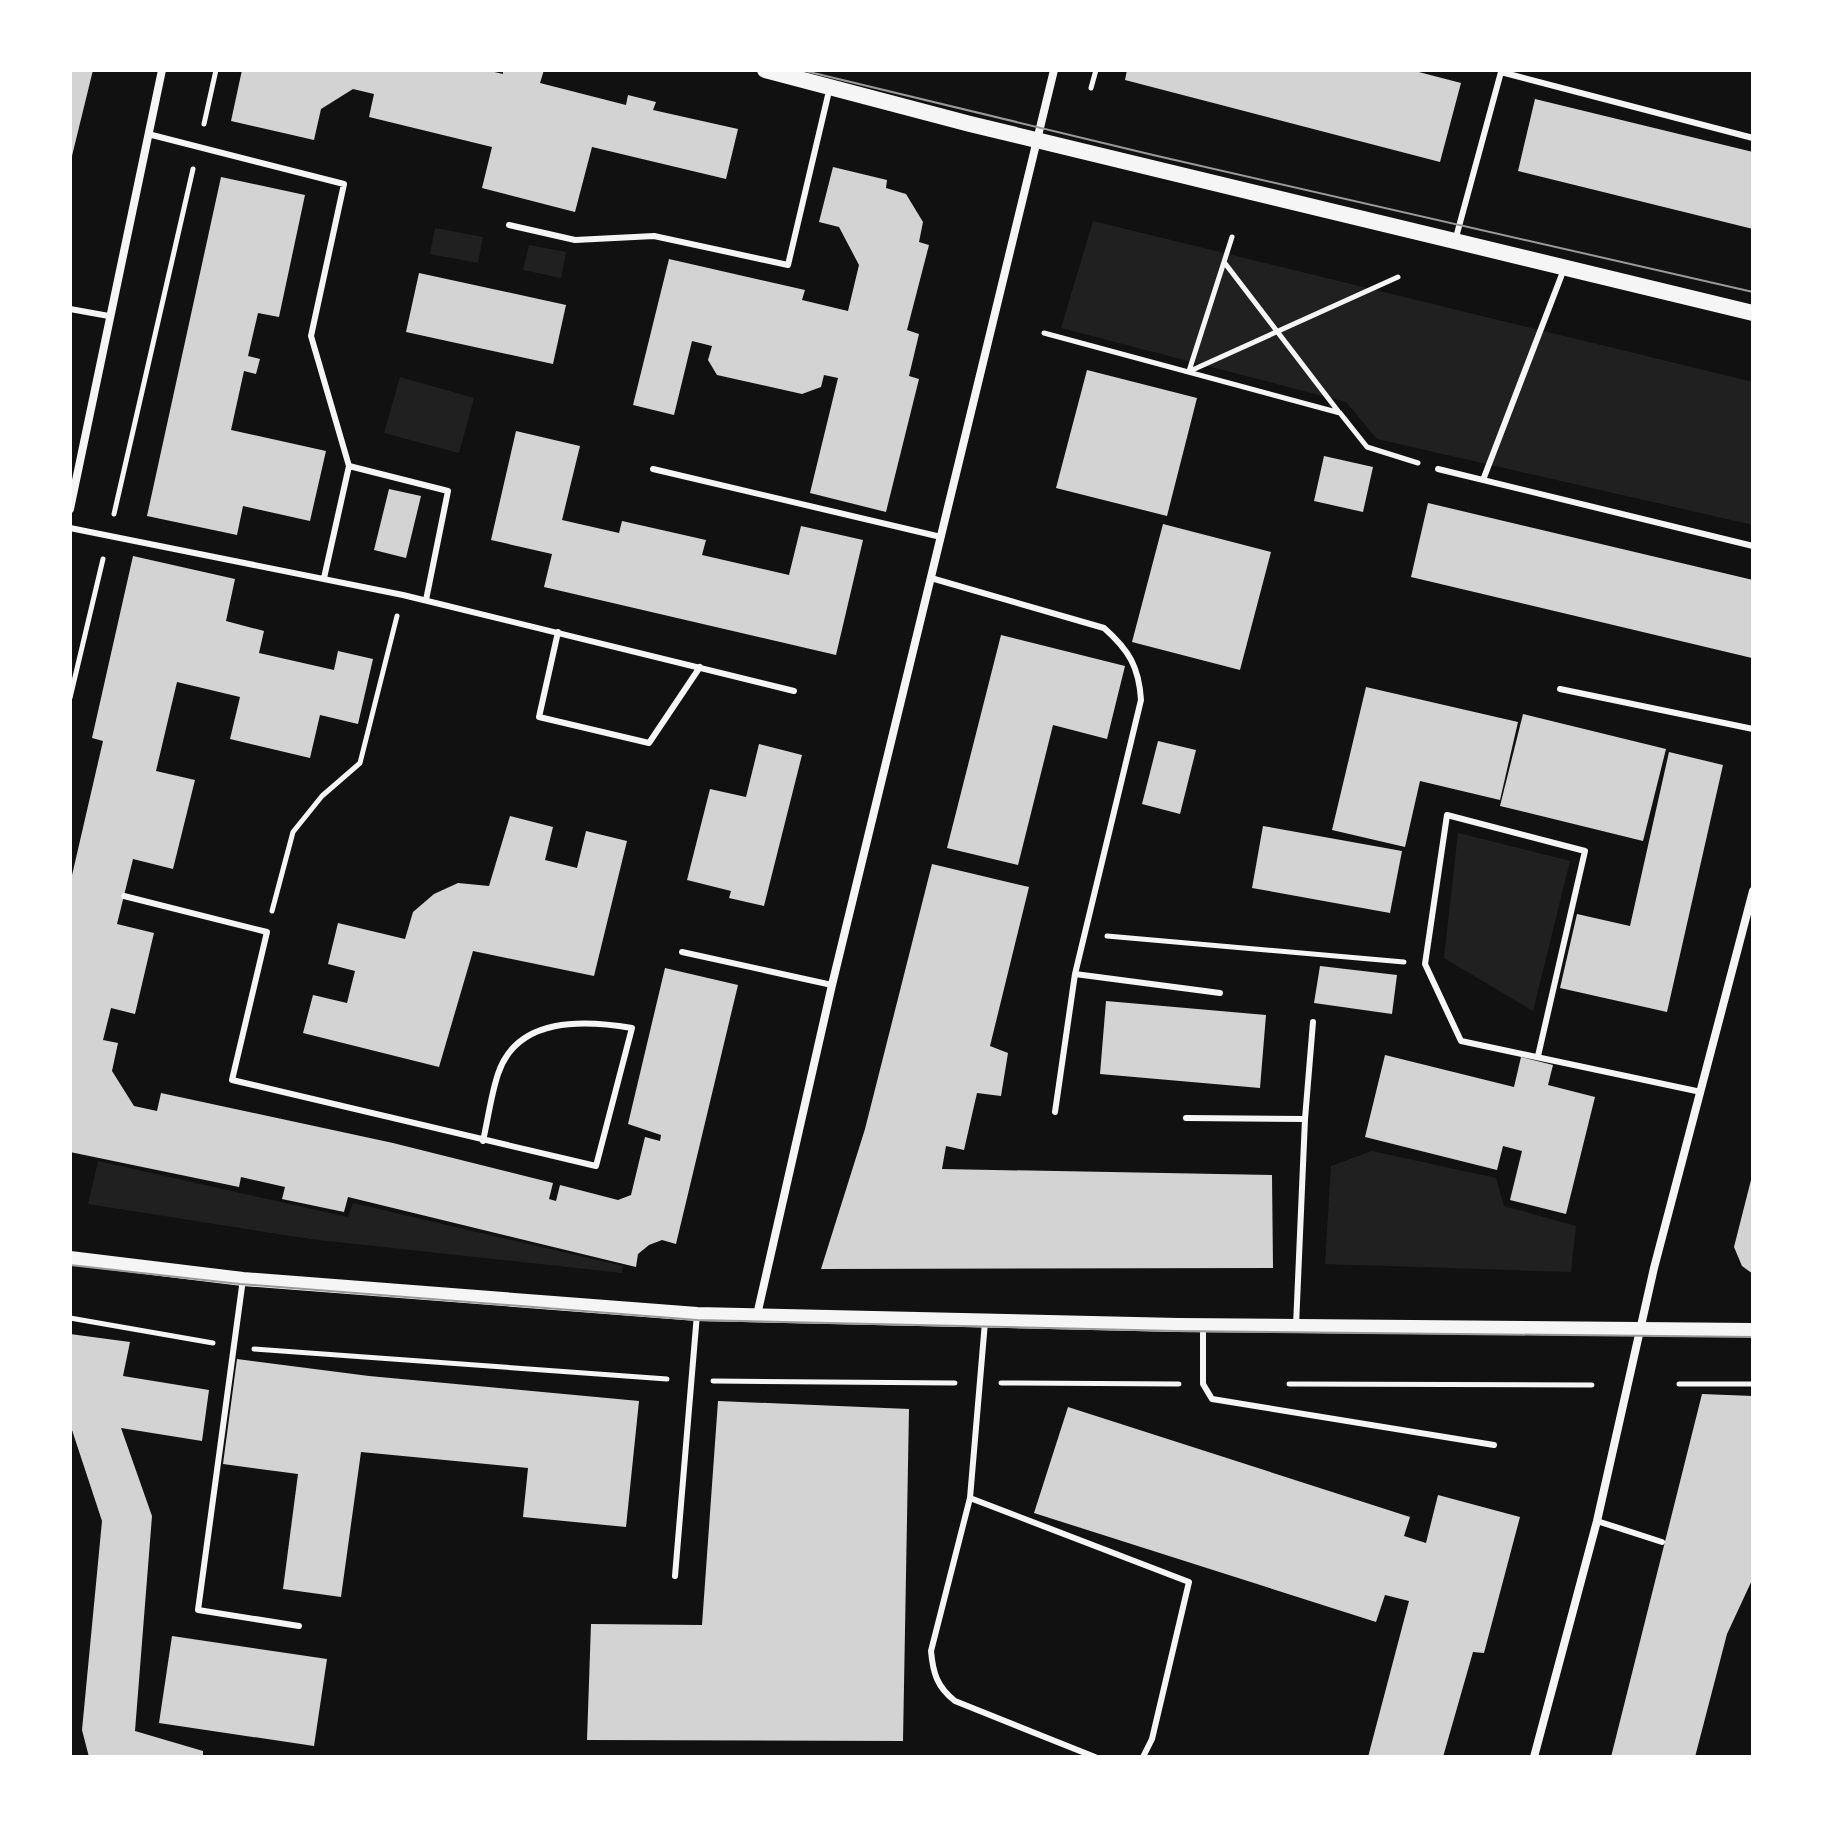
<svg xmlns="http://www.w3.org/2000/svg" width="1823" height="1827" font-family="'DejaVu Sans',sans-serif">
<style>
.green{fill:#202020}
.building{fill:#d3d3d3}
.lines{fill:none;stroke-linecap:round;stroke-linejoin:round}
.path{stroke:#f5f5f5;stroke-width:5}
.service{stroke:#f5f5f5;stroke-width:6}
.minor{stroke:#f5f5f5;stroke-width:8}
.tertiary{stroke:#f5f5f5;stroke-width:14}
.secondary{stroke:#f5f5f5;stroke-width:16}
.tram{stroke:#9a9a9a;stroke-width:2}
</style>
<rect width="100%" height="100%" fill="#111"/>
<path class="green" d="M1093,221L1753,382V525L1377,439L1346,402L1061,328Z
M435,228L483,237L478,263L430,254Z
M529,245L566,252L561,278L523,270Z
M400,377L474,398L459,453L384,433Z
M1458,833L1570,861L1533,1011L1444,958Z
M1372,1151L1496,1178L1504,1206L1576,1226L1571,1272L1325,1264L1331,1166Z
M98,1161L348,1217L353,1203L623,1266L622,1273L310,1239L88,1204Z"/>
<path class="building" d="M70,70H93L71,160L70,159Z
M242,70H486L503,74V70H544L540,83L626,105L628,95L656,102L653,110L738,129L726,179L592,147L575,212L482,188L492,147L369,117L374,94L353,89L321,109L314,140L231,121Z
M1127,70H1411L1461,83L1440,162L1125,80Z
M1535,99L1753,152V229L1518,171Z
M833,167L887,180L886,188L906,194L923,222L919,242L929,245L907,330L919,334L909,376L919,379L886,512L810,493L838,378L824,375L821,387L802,394L717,375L708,360L712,346L692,341L674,415L633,405L669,259L805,290L802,300L848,311L859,265L839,227L819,222Z
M221,177L305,195L279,317L258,313L248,356L260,359L256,374L244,371L231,430L326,451L310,521L243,506L237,535L147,516Z
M419,273L566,305L553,364L406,332Z
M1087,370L1197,398L1167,516L1056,488Z
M516,431L580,446L562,520L619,533L622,521L706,540L702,555L789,575L801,526L863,540L836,655L544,587L552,554L491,540Z
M1324,456L1373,467L1363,512L1314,501Z
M389,489L421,496L406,558L374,550Z
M1428,503L1753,580L1752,658L1411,577Z
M1163,524L1271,552L1240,670L1132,642Z
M133,556L235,579L226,621L264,631L259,653L334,670L338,651L373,659L358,724L320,715L310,758L230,739L240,697L177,682L156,771L195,780L173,869L133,859L117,924L154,933L135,1014L111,1008L103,1040L118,1043L112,1071L134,1106L157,1111L161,1093L393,1143L553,1183L549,1199L556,1201L560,1185L618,1200L631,1195L645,1137L660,1141L661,1135L628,1124L665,968L738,985L676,1244L662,1240L649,1245L638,1254L636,1267L348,1197L344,1212L282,1199L285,1187L241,1177L239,1187L70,1152V884L103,741L92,738Z
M1001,635L1125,666L1107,739L1053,725L1018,865L947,848Z
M1366,687L1518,722L1500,800L1420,781L1405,847L1332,830Z
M1523,714L1666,749L1643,841L1500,806Z
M1158,741L1196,750L1180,814L1142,804Z
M759,744L802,755L764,906L729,898L731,891L687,880L710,789L746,797Z
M1669,752L1723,765L1667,1012L1560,988L1577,914L1630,926Z
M510,816L553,827L545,860L577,868L586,831L627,841L594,976L473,951L439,1067L303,1033L313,995L347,1003L355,971L328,964L338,923L405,939L413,912L434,894L458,883L489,886Z
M1263,826L1402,851L1390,913L1252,888Z
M932,864L1029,887L990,1046L1008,1053L1001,1096L977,1093L964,1150L946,1146L942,1169L1272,1175L1273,1268L821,1269L865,1129Z
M1320,966L1397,975L1392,1014L1314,1003Z
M1106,1001L1266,1015L1260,1088L1100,1074Z
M1385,1055L1514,1087L1521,1057L1553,1065L1548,1085L1595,1097L1566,1214L1510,1200L1522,1151L1503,1146L1497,1170L1365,1137Z
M1752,1176H1753V1274L1742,1266L1734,1247Z
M70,1334L130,1342L123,1376L209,1390L202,1441L121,1428L152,1516L135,1731L203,1751V1757H89L82,1730L102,1521L70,1424Z
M237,1359L369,1376L639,1401L626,1527L523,1517L528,1468L361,1452L341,1597L283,1589L298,1474L223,1464Z
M1702,1394L1753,1396V1578L1727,1634L1695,1757H1611Z
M718,1401L909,1409L903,1741L587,1740L591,1624L702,1625Z
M1068,1407L1410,1517L1404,1536L1426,1543L1438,1495L1520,1517L1484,1653L1473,1652L1443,1757H1368L1409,1601L1385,1595L1376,1622L1034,1513Z
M172,1636L327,1659L314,1746L159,1723Z"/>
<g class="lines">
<path class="path" d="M1091,88L1096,70
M204,124L216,70
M1224,262L1338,411
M1044,333L1340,413L1367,447L1418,463
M1189,371L1232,237
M1190,371L1398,277
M114,514L193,169
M70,698L103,559
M272,911L293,832L322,796L360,763L397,616
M1107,936L1404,962
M70,1318L213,1343
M254,1349L667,1379
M713,1381L955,1383
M1001,1383L1179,1384
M1289,1384L1592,1385
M1679,1384H1753"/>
<path class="service" d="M148,134L344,184L311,336L349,466
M509,225L575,240L654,236L788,265L829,91
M1455,241L1501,72L1753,138
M70,309L109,316
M653,469L941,537
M1438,469L1753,546
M1483,480L1564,269
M70,528L403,595L794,691
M324,578L349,466L448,491L426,600
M931,578L1104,628C1129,650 1139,667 1141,700L1075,974L1055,1112
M558,632L539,717L649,743L700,667
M1560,689L1753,729
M124,896L267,932L232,1080L596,1166L632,1028C585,1020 517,1016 498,1074C491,1095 488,1119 483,1141
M682,952L832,985
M1075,974L1220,993
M1538,1056L1585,851L1447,815L1425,964L1461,1041L1701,1092
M1186,1118L1305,1119L1296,1326
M1305,1119L1313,1022
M243,1279L198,1610L299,1626
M985,1322L970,1498L931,1651C933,1673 937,1687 955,1701L1095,1757
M1203,1327V1384L1212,1399L1494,1445
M970,1498L1189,1582L1152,1739L1143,1757
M1597,1521L1662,1542
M675,1576L697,1314"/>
<path class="minor" d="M70,509L162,70
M757,1315L832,985L1054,70
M1534,1757L1597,1521L1654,1268L1753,891"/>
<path class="tertiary" d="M70,1258L243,1279L697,1314L1178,1325L1753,1330"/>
<path class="secondary" d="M765,70L970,124L1753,313"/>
<path class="tram" d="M801,70L1153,155L1753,292
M70,1265L240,1284L697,1320L1177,1331L1753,1337"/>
</g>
<rect width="1823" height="1827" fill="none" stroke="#ffffff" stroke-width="144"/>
</svg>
